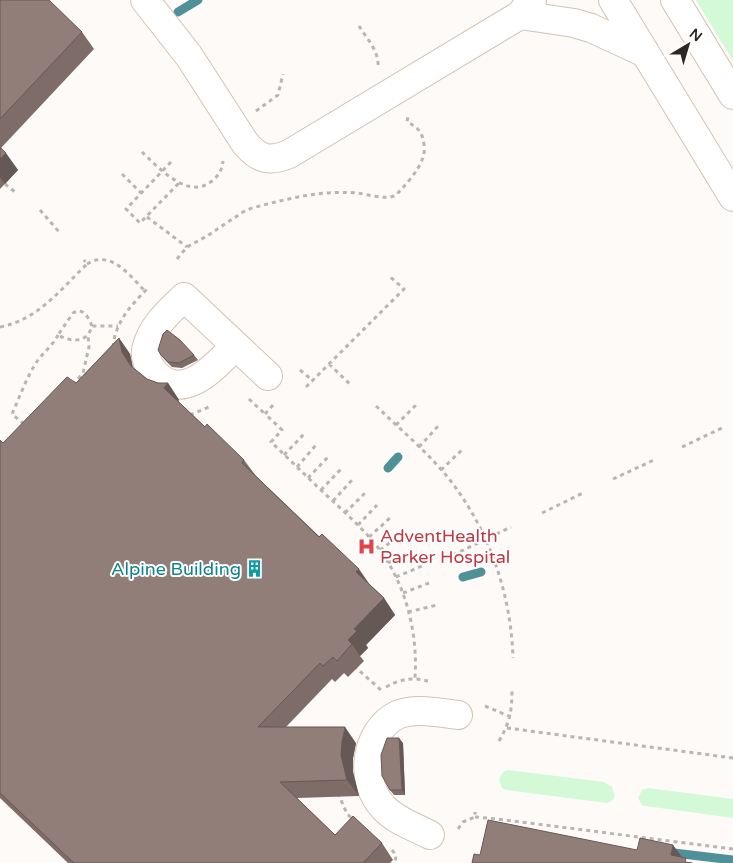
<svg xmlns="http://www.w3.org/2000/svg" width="733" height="863" font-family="'Varela Round',sans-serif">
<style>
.green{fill:#d3f9d7}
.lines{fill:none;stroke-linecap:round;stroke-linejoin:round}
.stream{stroke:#509199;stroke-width:9}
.minor-casing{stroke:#d2c2b6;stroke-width:30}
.major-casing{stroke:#d2c2b6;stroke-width:30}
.path{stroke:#b9b5b2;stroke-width:3;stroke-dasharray:4 4;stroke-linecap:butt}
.minor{stroke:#fff;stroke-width:28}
.major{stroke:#fff;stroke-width:28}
.wall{fill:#7d6c68}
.shaded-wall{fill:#665855}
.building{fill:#917e79;stroke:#665855}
.labels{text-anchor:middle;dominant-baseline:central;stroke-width:4;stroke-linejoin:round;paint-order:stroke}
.health-label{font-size:18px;fill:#be3a42;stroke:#fff;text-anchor:start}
.culture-label{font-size:18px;fill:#0d838f;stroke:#fff;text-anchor:end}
</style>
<rect width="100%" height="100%" fill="#fdfaf7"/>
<path class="green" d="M696,0H733V61Z
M507,770L604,782L612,787L615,796L613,800L607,803L506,790L502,788L499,779L503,772Z
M648,788L733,799V818L646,806L642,805L638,798L642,790Z"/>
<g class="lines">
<path class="stream" d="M178,12L198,0
M388,468L398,457
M463,577L481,572
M674,853L733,860"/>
<defs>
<path id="minor" d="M145,0L189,56L245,143C259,160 270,162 289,154L520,15L532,0
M520,15L574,23L591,28L645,53
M235,346C214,368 181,405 153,371C147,364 144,354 147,346C153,325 169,312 184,297L268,376
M430,835C415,827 396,821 384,808C359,783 364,732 397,715C416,707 439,713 458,715"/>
<path id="major" d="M613,0L733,197
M675,0L733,95"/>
</defs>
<use href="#minor" class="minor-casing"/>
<use href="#major" class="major-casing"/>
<path class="path" d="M359,26C366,37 379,52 378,65L379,66
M256,111L278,95L283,74
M142,152C158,167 188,201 212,181C219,175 222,170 223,161
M171,162L126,209L140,223L179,183
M122,174L141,193
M5,184L15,192
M40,210L60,233
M147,217L187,247
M177,259L187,247L207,236L243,212L252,208C287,199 319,190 357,193C367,194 384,200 394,196C401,192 420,168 422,160C424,155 425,150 424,145C423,133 418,127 407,122L408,116
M87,264C111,249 130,276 145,291
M92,326C88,317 84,307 73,313L58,335C71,342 87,344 92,326H118
M0,327C38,320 61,289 87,264L84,260
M113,347C115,322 132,304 149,287
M329,364L352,386
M300,370L312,380
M73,385L83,373L89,347L88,335
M306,387L404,289L388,275
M249,399L265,414
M273,405L265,414L282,430L271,442C288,458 305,475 323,492C342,510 363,528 379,549C406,585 418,633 415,678
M376,406C402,431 431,455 453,484C491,535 511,596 513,658
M190,415L209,407
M24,424L12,414C20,396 27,376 38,360C45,351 53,345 58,335
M396,425L418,403
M419,447L440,424
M682,447L724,427
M284,455L304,434
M297,467L316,445
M441,470L463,449
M308,478L328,457
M613,479L654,460
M321,490L341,469
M333,501L352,480
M345,513L365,493
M542,513L583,493
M358,525L377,505
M369,537L390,518
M380,550L403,533
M453,555L511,527
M388,563L412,549
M396,577L422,566
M403,593L429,583
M408,612L437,605
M354,666L381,690
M386,687C400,679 412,677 428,681
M485,706L511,717
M507,728L733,758
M499,741C510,722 512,711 512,689
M338,793L347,814L354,820
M475,817L497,819L733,849
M458,829L463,822L475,817V812
M392,850L396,855L395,863"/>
<use href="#minor" class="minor"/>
<use href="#major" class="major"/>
</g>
<path class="wall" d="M0,0L82,32L94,49L1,148L18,170L0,189Z
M119,338L130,354L133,368L147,379L158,383H168L179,400L178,401L205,427L244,460L256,476L384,598L395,615L366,645L368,648L360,656L364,661L348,677L344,673L335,682L332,679L286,727L356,743L353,758V772L359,796L297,798L335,835L382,843L393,860L390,863H68L0,798V440L3,443L76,383Z
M161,355H194L198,360L182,368L172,367L165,360Z
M403,743L405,795H394L390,790Z"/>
<path class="shaded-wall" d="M6,153L18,170L5,184L0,177V159Z
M119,338L130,354L133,369L143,383L122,352Z
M168,383L179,400L175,404L164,388Z
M359,569L370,585L356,572Z
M384,598L395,615L366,645L368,648L360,656L352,644L348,640L354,629Z
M345,727L356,743L353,758V772L359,796L347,780L341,755L342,742Z
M399,738L403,743L405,795L402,790Z
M673,845L685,861L671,855Z"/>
<path class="building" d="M0,0H49L82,32L0,119Z
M0,147L6,153L0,159Z
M167,330L180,340L194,355L179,363L168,362L161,355L158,350L163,334Z
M119,338L122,352L131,366L147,379L158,383H168L164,388L205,427L207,424L244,460L242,463L319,537L322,534L359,569L356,572L384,598L354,629L357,631L348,640L352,644L337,661L333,657L323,666L320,663L258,727H345L342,742L341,755L347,780L280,782L335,835L353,816L382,843L363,863H74L0,793V440L3,443L67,377L76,383Z
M387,738H399L402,790H390L382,776L381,755Z
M488,820L637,850L640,838L673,845L671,855L686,858L685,862L692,863H472L474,854L480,855Z"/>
<defs>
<symbol id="hospital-bare" viewBox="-9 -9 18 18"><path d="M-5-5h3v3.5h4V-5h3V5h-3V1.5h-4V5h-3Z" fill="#e0444e" stroke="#fff" stroke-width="2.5" paint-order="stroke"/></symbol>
<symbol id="building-bare" viewBox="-9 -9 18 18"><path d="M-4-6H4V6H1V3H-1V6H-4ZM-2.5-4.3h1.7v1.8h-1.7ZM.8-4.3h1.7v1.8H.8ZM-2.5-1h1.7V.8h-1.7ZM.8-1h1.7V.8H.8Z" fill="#0f9aa8" stroke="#fff" stroke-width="2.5" paint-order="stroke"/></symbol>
</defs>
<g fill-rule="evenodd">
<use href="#hospital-bare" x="354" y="534" width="25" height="25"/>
<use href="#building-bare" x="242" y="556" width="25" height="25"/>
</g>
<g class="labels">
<g class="health-label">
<text x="380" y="536">AdventHealth<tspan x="380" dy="21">Parker Hospital</tspan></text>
</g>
<g class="culture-label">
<text x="241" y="569">Alpine Building</text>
</g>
</g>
<g transform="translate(688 45) rotate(38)" stroke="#ffffff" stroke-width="4" paint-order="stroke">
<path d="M0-4L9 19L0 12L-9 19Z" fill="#2d2723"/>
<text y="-8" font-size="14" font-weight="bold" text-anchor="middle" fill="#2d2723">N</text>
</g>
</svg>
